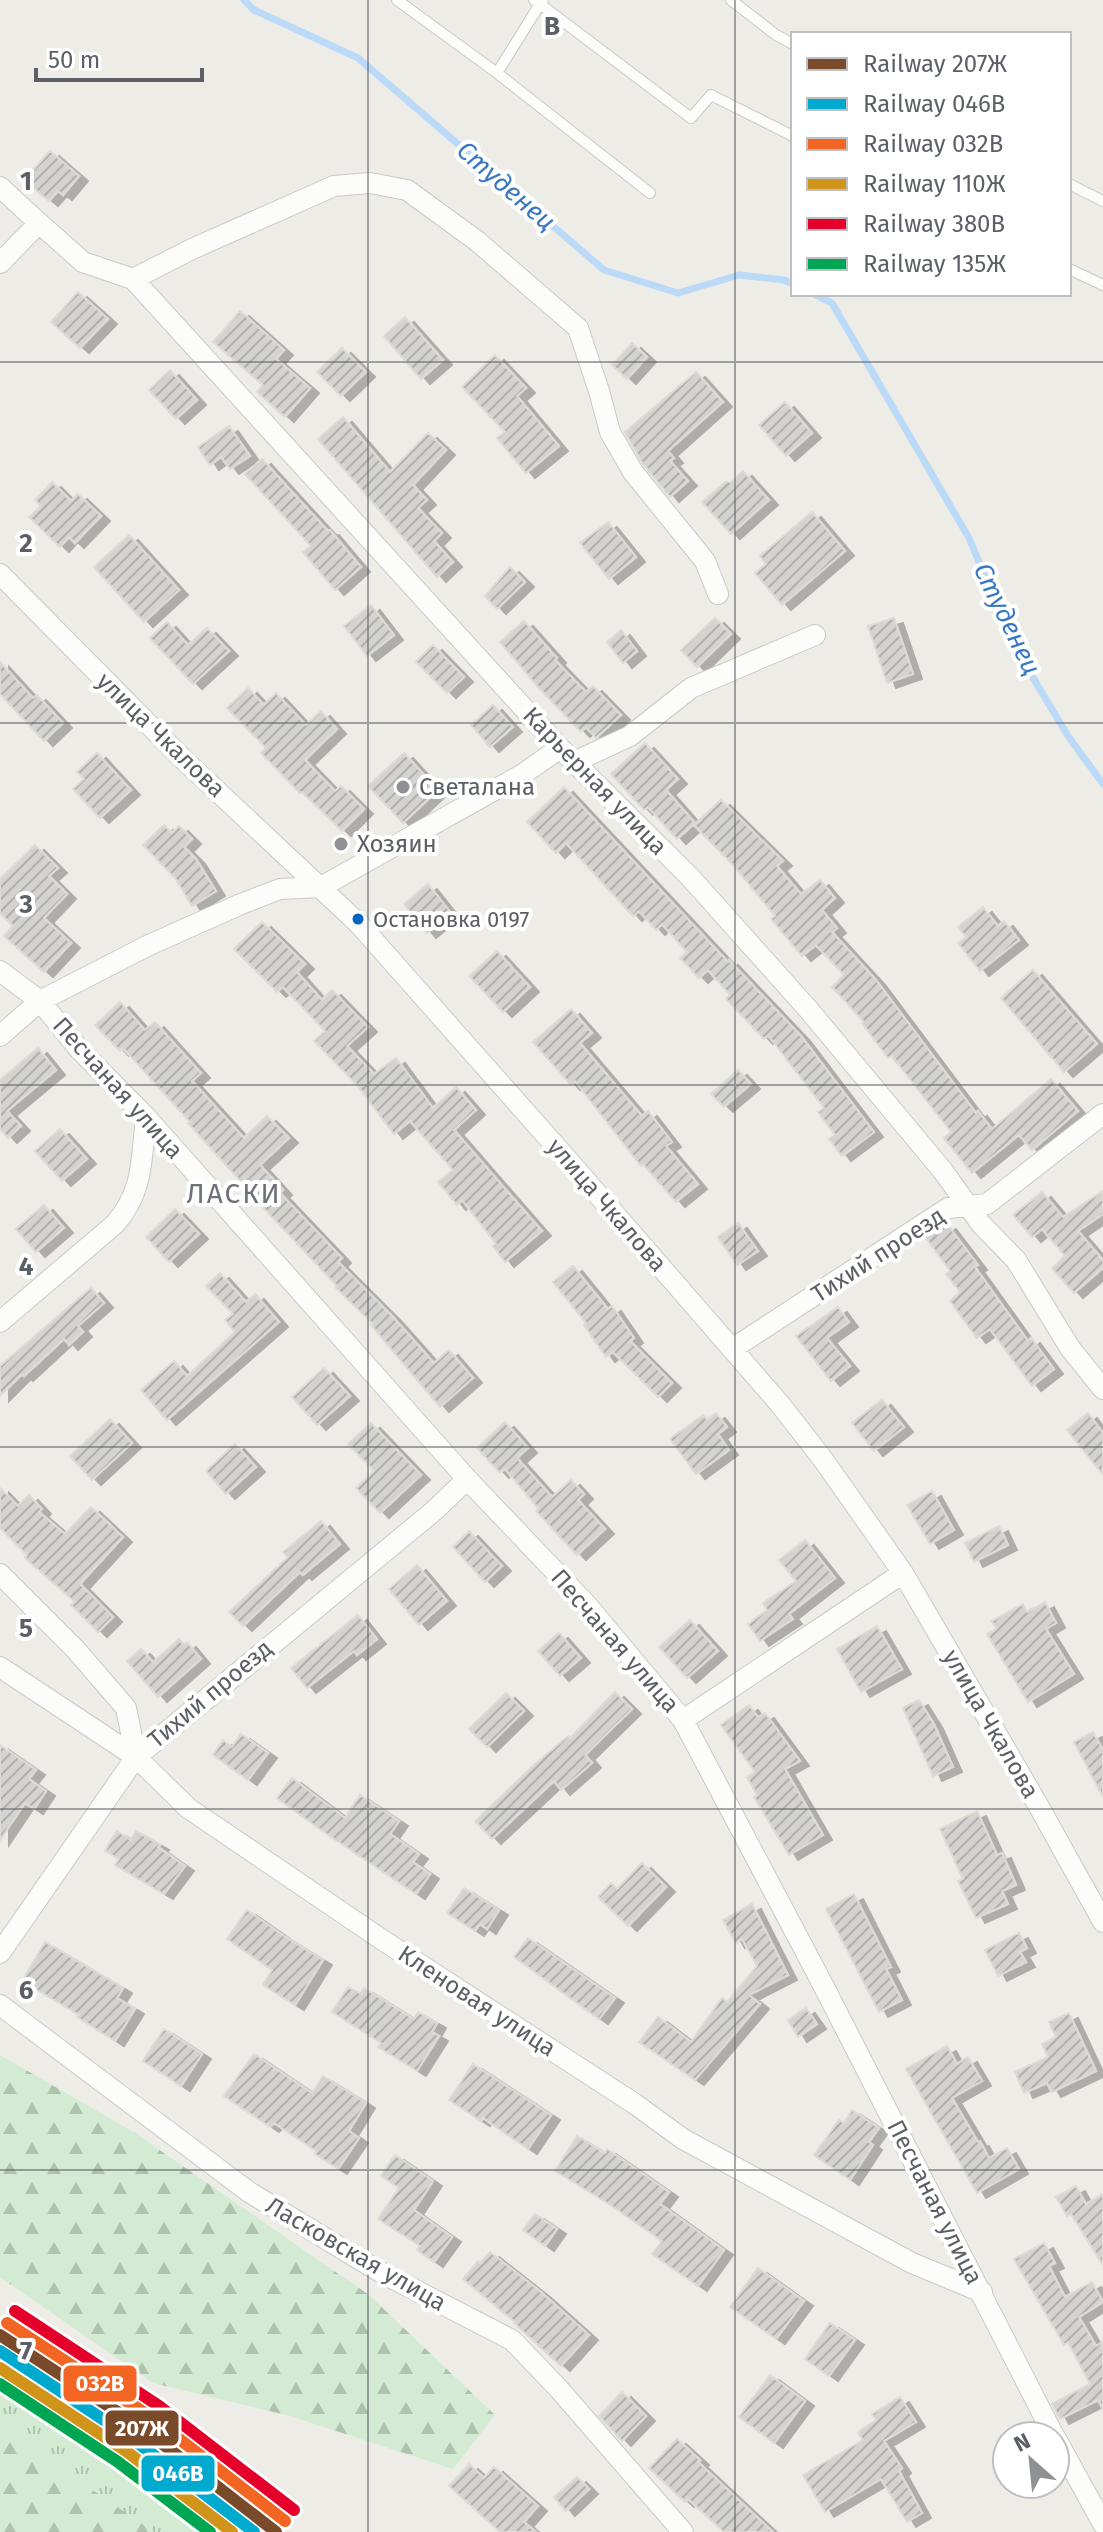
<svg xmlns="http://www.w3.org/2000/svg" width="1103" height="2532" font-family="'Fira Sans',sans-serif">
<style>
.grass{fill:url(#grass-tufts)}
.forest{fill:url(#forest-firs)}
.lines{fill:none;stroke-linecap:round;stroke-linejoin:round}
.stream{stroke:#bbdaf8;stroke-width:7}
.building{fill:url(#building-hatch);stroke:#dcdbd6;stroke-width:2;filter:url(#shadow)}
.service-casing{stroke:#c9c9c8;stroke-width:12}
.minor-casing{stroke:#c9c9c8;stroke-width:22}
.service{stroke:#fcfcfb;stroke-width:10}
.minor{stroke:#fcfcfb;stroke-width:20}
.rail-1-casing{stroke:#fff;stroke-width:18}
.rail-2-casing{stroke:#fff;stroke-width:18}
.rail-3-casing{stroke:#fff;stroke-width:18}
.rail-4-casing{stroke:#fff;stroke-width:18}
.rail-5-casing{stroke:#fff;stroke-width:18}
.rail-6-casing{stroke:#fff;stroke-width:18}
.rail-1{stroke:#7a4b2a;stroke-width:12}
.rail-2{stroke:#00a9ce;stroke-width:12}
.rail-3{stroke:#f26522;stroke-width:12}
.rail-4{stroke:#d0941a;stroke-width:12}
.rail-5{stroke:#e4002b;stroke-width:12}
.rail-6{stroke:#00a651;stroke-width:12}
.grid{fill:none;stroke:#5c6066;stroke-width:2;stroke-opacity:0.55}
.poi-dot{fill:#8f9193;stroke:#fff;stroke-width:3}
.bus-dot{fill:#0065bd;stroke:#fff;stroke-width:3}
.labels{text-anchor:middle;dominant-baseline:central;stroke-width:8;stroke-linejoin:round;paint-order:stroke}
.bus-label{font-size:22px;fill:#5c6066;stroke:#fff;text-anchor:start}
.street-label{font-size:24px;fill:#5c6066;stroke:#fff}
.poi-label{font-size:24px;fill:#5c6066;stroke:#fff;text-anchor:start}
.water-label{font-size:26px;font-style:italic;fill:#3877c6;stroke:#fff}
.quarter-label{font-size:28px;letter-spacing:2px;fill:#6d7278;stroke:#fff}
.grid-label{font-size:26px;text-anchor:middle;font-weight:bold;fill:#5c6066;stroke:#fff;stroke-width:8;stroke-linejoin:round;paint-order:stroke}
.line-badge{stroke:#fff;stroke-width:3}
.badge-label{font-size:22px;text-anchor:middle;font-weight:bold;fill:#fff}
</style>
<defs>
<pattern id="grass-tufts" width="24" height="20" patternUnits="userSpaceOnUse" patternTransform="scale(2)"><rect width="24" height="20" fill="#d3ebd2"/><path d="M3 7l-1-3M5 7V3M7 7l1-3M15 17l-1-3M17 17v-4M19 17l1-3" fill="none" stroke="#aec2ae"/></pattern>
<pattern id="forest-firs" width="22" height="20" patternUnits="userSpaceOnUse" patternTransform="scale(2)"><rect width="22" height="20" fill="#d3ebd2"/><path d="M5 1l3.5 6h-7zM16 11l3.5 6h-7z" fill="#aec2ae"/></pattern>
<pattern id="building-hatch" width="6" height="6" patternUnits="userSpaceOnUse" patternTransform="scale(2)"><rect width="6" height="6" fill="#d4d3d0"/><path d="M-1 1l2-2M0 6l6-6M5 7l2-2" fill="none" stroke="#afafad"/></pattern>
<filter id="shadow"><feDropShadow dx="9" dy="5" stdDeviation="0" flood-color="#0004"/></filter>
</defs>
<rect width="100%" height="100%" fill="#edece7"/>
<path class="grass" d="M0,2368L74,2409L246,2532H154L0,2427Z"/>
<path class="forest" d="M0,2055L135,2133L369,2295L495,2415L453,2469L290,2416L153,2383L0,2277Z
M0,2427L154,2532H0Z"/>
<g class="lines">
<path class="stream" d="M244,0L254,10L358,58L604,270L678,293L739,275L784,280L793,284
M814,294L832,303L969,538L1014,646L1068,736L1103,784"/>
</g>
<path class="building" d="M50,151L79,176L63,195L58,191L49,201L24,180Z
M78,292L108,319L80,348L51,322Z
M240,311L284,350L276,359L310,388L285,417L257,392L263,385L213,342Z
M405,317L443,360L421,379L384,336Z
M632,343L647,357L627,379L612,365Z
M342,348L366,372L341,396L317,372Z
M495,355L526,388L517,396L559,446L526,473L497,438L505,432L462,387Z
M170,370L197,400L176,419L149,390Z
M696,372L723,402L668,451L674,458L670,461L688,481L670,497L643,464L625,432Z
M785,402L812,433L786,456L759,425Z
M343,417L390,472L428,433L446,450L413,485L427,500L418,508L442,533L434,541L453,562L437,577L318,439Z
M229,426L250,456L230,469L221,457L210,465L198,447Z
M262,459L328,531L330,530L361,567L335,590L303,552L311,546L245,474Z
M743,471L769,500L731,534L702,502L725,482H731Z
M52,482L71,501L78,494L101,516L75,543L69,537L60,547L29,517L41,506L35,500Z
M812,512L845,551L782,605L755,573L766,564L760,556Z
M608,522L636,557L609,579L580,543Z
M129,535L179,590L144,622L94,567Z
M510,567L525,582L497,609L485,596Z
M371,605L394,635L367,656L344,626Z
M715,618L731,634L697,667L681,650Z
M894,618L913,674L887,683L868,626Z
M524,621L557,658L555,660L586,692L593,686L621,715L598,736L596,738L586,727L581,732L539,688L500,642Z
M167,622L188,645L207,628L229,651L193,684L150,638Z
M621,630L637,651L623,663L607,642Z
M433,645L464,677L447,693L416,662Z
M0,662L33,698L37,695L63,723L44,741L0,694Z
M248,688L264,705L276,693L306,725L321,711L337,729L305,760L335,791L341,786L364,809L342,831L302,792L300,793L261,753L266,748L227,708Z
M493,705L513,727L490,747L471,725Z
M645,743L678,779L666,790L695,823L677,839L648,807L644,810L611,774Z
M97,753L131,790L100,818L73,789L84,779L77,772Z
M404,753L438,790L403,823L368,786Z
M564,787L728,962L729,960L801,1036L874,1132L842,1156L829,1139L835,1135L818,1112L824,1108L768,1035L764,1039L726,999L730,995L708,970L699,978L680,958L687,952L662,924L656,930L639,911L633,916L566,843L556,853L527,822Z
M721,800L783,861L777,866L801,894L820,880L835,898L822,910L837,928L832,932L876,980L976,1113L978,1111L992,1129L1051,1079L1078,1111L1032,1150L1019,1135L972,1173L944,1138L951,1132L892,1056L888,1058L862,1023L864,1022L832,987L844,975L816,945L802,956L771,919L775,916L734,866L694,825Z
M164,825L172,833L179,826L192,839L184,847L196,859L216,891L192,906L175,878L143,845Z
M35,845L58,868L49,876L67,894L44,918L71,943L44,972L4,936L13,926L0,913V879Z
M428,884L451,913L427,933L404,904Z
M983,907L998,926L1004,921L1019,940L980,971L958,943L966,937L958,927Z
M262,922L305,964L297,972L322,1000L332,990L368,1027L347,1046L374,1074L396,1058L433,1108L456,1087L476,1110L454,1130L542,1231L505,1262L493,1246L496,1244L462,1200L457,1205L438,1182L453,1170L410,1121L394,1134L356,1084L314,1041L325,1031L283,987L277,992L234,949Z
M497,951L530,987L503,1012L469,976Z
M1033,970L1097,1044L1064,1072L1001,998Z
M120,1002L145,1030L155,1022L201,1073L192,1081L244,1138L267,1116L289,1138L260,1165L283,1190L280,1193L342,1258L338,1262L393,1317L434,1363L449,1350L473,1378L440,1407L371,1325L373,1324L336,1288L337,1286L242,1185L243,1184L188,1123L190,1122L123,1048L120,1051L95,1025Z
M571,1009L592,1033L580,1043L642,1116L648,1111L672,1142L666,1146L698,1184L676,1202L643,1164L641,1166L575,1081L571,1085L533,1042Z
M38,1048L56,1070L7,1111L21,1126L8,1138L0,1129V1080Z
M738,1070L751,1084L724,1107L711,1094Z
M60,1129L87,1159L62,1181L35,1151Z
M1103,1191V1214L1078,1231L1103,1260V1268L1074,1293L1052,1268L1065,1256L1042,1229L1032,1237L1013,1215L1042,1192L1063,1217Z
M44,1205L64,1228L36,1252L16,1229Z
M175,1209L199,1234L169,1262L146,1237Z
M738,1223L758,1251L737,1265L718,1237Z
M947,1224L978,1265L975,1267L1028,1341L1031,1338L1054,1369L1032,1386L990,1329L977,1338L950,1301L960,1292L946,1274L950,1271L926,1238Z
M573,1266L608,1309L612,1306L634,1338L630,1341L672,1383L658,1397L613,1352L606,1357L584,1325L586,1323L553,1282Z
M220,1273L246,1302L255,1294L279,1322L167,1420L141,1390L174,1361L187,1376L235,1332L225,1320L233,1314L206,1286Z
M91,1288L104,1303L78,1326L83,1332L69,1345L64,1339L24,1376L22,1374L0,1396V1366Z
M838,1307L849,1322L827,1338L850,1366L831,1381L796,1336Z
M324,1368L350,1396L317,1425L292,1397Z
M882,1400L904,1427L874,1451L852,1423Z
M716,1413L727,1427L718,1434L729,1450L696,1474L670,1439L703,1415L707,1420Z
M1088,1413L1103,1433V1475L1067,1430Z
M110,1419L132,1443L92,1480L70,1456Z
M505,1422L528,1448L517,1458L552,1497L571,1480L584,1494L578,1500L605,1529L577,1555L536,1511L539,1509L505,1469L500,1473L477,1448Z
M371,1423L421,1475L380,1513L356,1488L374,1471L348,1444Z
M235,1444L256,1467L226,1494L206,1471Z
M0,1488L18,1506L29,1495L42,1509L39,1512L65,1534L91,1507L123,1537L80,1584L113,1617L98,1632L71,1605L75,1602L25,1558L27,1555L0,1528Z
M932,1491L954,1530L930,1544L907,1505Z
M321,1521L340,1544L303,1575L300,1572L243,1626L229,1612L288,1557L283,1552Z
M999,1526L1008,1545L974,1562L965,1543Z
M469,1531L502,1566L485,1582L453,1547Z
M805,1540L835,1578L789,1614L793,1619L760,1641L748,1624L767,1610L763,1603L796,1581L779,1560Z
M417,1565L447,1601L419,1625L389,1589Z
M1045,1602L1056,1623L1046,1629L1074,1674L1028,1702L987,1634L996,1629L992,1621L1023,1604L1027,1612Z
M358,1615L377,1639L357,1655L354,1651L307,1688L291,1668Z
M690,1620L718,1651L687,1678L659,1647Z
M877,1626L902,1669L861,1692L837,1649Z
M559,1633L581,1658L560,1676L538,1651Z
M179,1639L184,1645L187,1642L201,1659L158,1697L127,1661L141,1649L153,1662Z
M615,1692L632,1709L585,1755L592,1763L561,1790L554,1781L492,1839L475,1821L534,1765L568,1736L570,1738Z
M506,1693L524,1711L487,1747L469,1729Z
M919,1700L934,1724L953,1767L933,1776L903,1708Z
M749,1705L758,1717L765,1713L800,1761L785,1769L823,1835L789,1855L754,1797L757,1795L747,1777L755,1772L721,1725Z
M1093,1732L1103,1750V1797L1074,1742Z
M241,1734L268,1753L248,1780L213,1755L223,1740L232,1747Z
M0,1745L36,1770L29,1779L46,1791L34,1809L25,1803L0,1840Z
M292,1778L345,1818L360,1795L399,1821L390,1834L419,1854L413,1862L430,1874L416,1894L318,1828L277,1798Z
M977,1811L997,1855L1002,1853L1016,1885L1002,1891L1008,1904L976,1918L958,1881L963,1879L940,1829Z
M117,1831L131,1840L136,1831L160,1845L158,1847L185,1866L164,1894L115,1865L119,1859L105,1851Z
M642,1863L666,1887L628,1926L598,1897L611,1883L617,1889Z
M464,1888L499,1910L487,1929L480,1924L475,1931L447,1913Z
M854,1894L891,1967L886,1969L902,2000L879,2012L826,1909Z
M752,1904L788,1975L749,1995L760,2004L695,2080L639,2042L658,2017L691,2042L722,1998L727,2002L757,1966L742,1939L736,1943L723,1920Z
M247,1910L284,1936L323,1960L295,2005L263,1985L272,1970L227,1939Z
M1019,1933L1027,1948L1020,1952L1026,1962L998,1976L985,1950Z
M528,1938L615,1998L599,2019L514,1957Z
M45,1942L123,1988L117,1998L135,2009L115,2041L77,2017L79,2015L22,1981Z
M348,1987L361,1994L364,1988L414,2019L418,2012L437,2023L432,2032L439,2036L417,2071L378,2047L381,2043L332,2012Z
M806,2008L817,2024L798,2037L788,2020Z
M1069,2013L1096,2071L1052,2092L1047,2083L1024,2093L1015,2072L1048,2057L1042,2044L1056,2037L1049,2022Z
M164,2029L202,2054L181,2086L143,2061Z
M947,2046L957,2064L968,2057L982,2081L952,2098L978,2142L980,2141L989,2158L1007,2148L1019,2169L977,2193L906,2069Z
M254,2054L312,2093L323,2076L366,2103L349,2131L359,2138L338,2169L315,2154L316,2151L274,2123L270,2127L224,2096Z
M473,2064L551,2115L528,2149L483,2118L481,2121L449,2100Z
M852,2110L879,2128L869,2142L873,2145L850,2180L814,2155L839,2120L844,2123Z
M577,2136L605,2153L607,2149L669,2192L660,2204L724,2250L698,2286L652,2254L662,2241L609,2204L555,2171Z
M395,2155L433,2181L414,2210L452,2237L434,2262L417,2250L420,2246L378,2219L399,2188L381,2176Z
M1076,2186L1086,2204L1103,2194V2265L1071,2214L1067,2216L1056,2197Z
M535,2214L557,2229L545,2246L523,2230Z
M1044,2243L1055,2263L1049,2266L1065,2297L1092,2282L1103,2302L1079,2317L1096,2346L1103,2342V2409L1098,2400L1060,2419L1052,2404L1090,2384L1068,2342L1064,2345L1014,2259Z
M490,2252L541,2292L589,2335L561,2366L514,2323L515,2322L463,2279L478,2261L480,2263Z
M758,2268L804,2301L776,2339L730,2307Z
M830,2323L855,2340L829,2376L805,2359Z
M770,2375L805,2401L774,2443L739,2417Z
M622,2392L646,2416L622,2441L599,2416Z
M900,2397L916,2422L884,2441L902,2468L899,2471L922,2513L907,2522L881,2479L825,2512L803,2475L863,2440L858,2432L876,2420L872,2414Z
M677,2439L700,2460L698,2462L773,2532H724L688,2499L685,2502L649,2468Z
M469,2464L484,2478L494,2467L538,2506L524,2522L536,2532H500L449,2486Z
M577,2477L589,2489L566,2511L554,2497Z"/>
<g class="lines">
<defs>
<path id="service" d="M397,0L497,73L540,4L534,0
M543,0L540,4L691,118L711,95L793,136
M731,0L776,35L793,44
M497,73L650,193
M1069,184L1103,201
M1069,269L1103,285"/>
<path id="minor" d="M0,187L39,223
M0,263L39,223L83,262L133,279L560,748L689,876L808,1009L943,1171L981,1224L1016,1260L1070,1348L1103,1389
M133,279L192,249L334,186L370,183L407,190L477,241L578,328L599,391L610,432L633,472L705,561L718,594
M0,574L184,760L359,924L567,1159L779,1403L822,1458L903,1573L1038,1805L1103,1922
M574,762L630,736L691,688L815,635
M0,971L40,1001L79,1049L146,1117L467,1479L587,1605L683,1720L821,1981L1054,2436
M0,1036L40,1001L147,946L241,904L280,889L321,887L523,774L560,748
M0,1322L115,1224C144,1191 141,1159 146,1117
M732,1349L948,1208L987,1204L1103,1114
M0,1574L76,1650L126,1708L136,1757
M0,1667L136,1757L188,1808L381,1939L635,2104L683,2139L912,2263L982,2292
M683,1720L903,1573
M0,1953L136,1757L435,1510L467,1479
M0,2005L249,2192L382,2273L512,2340L558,2388L683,2532
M1055,2437L1103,2524"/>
</defs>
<use href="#service" class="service-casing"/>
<use href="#minor" class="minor-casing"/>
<use href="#service" class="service"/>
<use href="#minor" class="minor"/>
<defs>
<path id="rail-1" d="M0,2335L142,2428L276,2532"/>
<path id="rail-2" d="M0,2351L134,2440L254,2532"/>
<path id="rail-3" d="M7,2323L151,2417L285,2521"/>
<path id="rail-4" d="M0,2368L126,2451L232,2532"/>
<path id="rail-5" d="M15,2311L159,2406L294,2510"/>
<path id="rail-6" d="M0,2384L118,2462L210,2532"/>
</defs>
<use href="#rail-1" class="rail-1-casing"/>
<use href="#rail-2" class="rail-2-casing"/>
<use href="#rail-3" class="rail-3-casing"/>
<use href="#rail-4" class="rail-4-casing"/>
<use href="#rail-5" class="rail-5-casing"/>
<use href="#rail-6" class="rail-6-casing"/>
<use href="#rail-1" class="rail-1"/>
<use href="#rail-2" class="rail-2"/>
<use href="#rail-3" class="rail-3"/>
<use href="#rail-4" class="rail-4"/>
<use href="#rail-5" class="rail-5"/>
<use href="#rail-6" class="rail-6"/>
</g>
<path class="grid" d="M368,0V2532M735,0V2532M0,362H1103M0,723H1103M0,1085H1103M0,1447H1103M0,1809H1103M0,2170H1103"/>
<g class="poi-dot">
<circle cx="403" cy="787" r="8"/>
<circle cx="341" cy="844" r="8"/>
</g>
<circle class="bus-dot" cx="358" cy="919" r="7"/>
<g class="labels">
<g class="bus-label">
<text x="373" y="919">Остановка 0197</text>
</g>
<g class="street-label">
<text transform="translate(161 735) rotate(44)">улица Чкалова</text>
<text transform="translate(595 781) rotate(46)">Карьерная улица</text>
<text transform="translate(118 1088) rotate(48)">Песчаная улица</text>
<text transform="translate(607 1205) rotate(49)">улица Чкалова</text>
<text transform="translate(878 1255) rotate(-33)">Тихий проезд</text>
<text transform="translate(615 1641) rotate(49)">Песчаная улица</text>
<text transform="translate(210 1694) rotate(-40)">Тихий проезд</text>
<text transform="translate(991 1724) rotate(60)">улица Чкалова</text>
<text transform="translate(477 2001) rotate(33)">Кленовая улица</text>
<text transform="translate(935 2202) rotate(63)">Песчаная улица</text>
<text transform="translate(356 2254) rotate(30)">Ласковская улица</text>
</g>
<g class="poi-label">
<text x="419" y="787">Светалана</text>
<text x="357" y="844">Хозяин</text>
</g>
<g class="water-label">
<text transform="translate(506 186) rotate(41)">Студенец</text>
<text transform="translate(1007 619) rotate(64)">Студенец</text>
</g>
<g class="quarter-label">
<text x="234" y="1193">ЛАСКИ</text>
</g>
</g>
<g class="grid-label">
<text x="552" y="35">B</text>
<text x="26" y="190">1</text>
<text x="26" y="552">2</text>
<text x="26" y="913">3</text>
<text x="26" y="1275">4</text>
<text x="26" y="1637">5</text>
<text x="26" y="1999">6</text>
<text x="26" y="2360">7</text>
</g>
<g class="line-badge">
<rect x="62" y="2364" width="76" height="39" rx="8" fill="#f26522"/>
<rect x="104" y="2409" width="76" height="38" rx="8" fill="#7a4b2a"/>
<rect x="140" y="2454" width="76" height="39" rx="8" fill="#00a9ce"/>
</g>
<g class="badge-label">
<text x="100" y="2391">032В</text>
<text x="142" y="2436">207Ж</text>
<text x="178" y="2481">046В</text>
</g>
<rect x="791" y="32" width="280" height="264" fill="#ffffff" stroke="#bebfc2" stroke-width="2"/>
<rect x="807" y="58" width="40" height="12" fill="#7a4b2a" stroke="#bebfc2" stroke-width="2"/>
<text x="863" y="72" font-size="24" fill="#5c6066">Railway 207Ж</text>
<rect x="807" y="98" width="40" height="12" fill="#00a9ce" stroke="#bebfc2" stroke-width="2"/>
<text x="863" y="112" font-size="24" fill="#5c6066">Railway 046В</text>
<rect x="807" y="138" width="40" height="12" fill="#f26522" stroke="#bebfc2" stroke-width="2"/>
<text x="863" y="152" font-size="24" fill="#5c6066">Railway 032В</text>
<rect x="807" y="178" width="40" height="12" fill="#d0941a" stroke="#bebfc2" stroke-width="2"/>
<text x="863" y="192" font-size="24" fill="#5c6066">Railway 110Ж</text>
<rect x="807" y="218" width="40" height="12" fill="#e4002b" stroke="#bebfc2" stroke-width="2"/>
<text x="863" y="232" font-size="24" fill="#5c6066">Railway 380В</text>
<rect x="807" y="258" width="40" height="12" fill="#00a651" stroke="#bebfc2" stroke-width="2"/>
<text x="863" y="272" font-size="24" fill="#5c6066">Railway 135Ж</text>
<g transform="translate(1031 2460) rotate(333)"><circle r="38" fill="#ffffff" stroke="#bebfc2" stroke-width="2"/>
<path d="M0-6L14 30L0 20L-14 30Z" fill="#8f9193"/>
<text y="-12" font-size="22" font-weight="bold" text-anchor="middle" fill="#5c6066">N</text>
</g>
<path d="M36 68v12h166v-12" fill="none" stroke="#5c6066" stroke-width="4"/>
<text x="48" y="68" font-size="24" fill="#5c6066" stroke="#ffffff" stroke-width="6" paint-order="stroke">50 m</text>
</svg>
